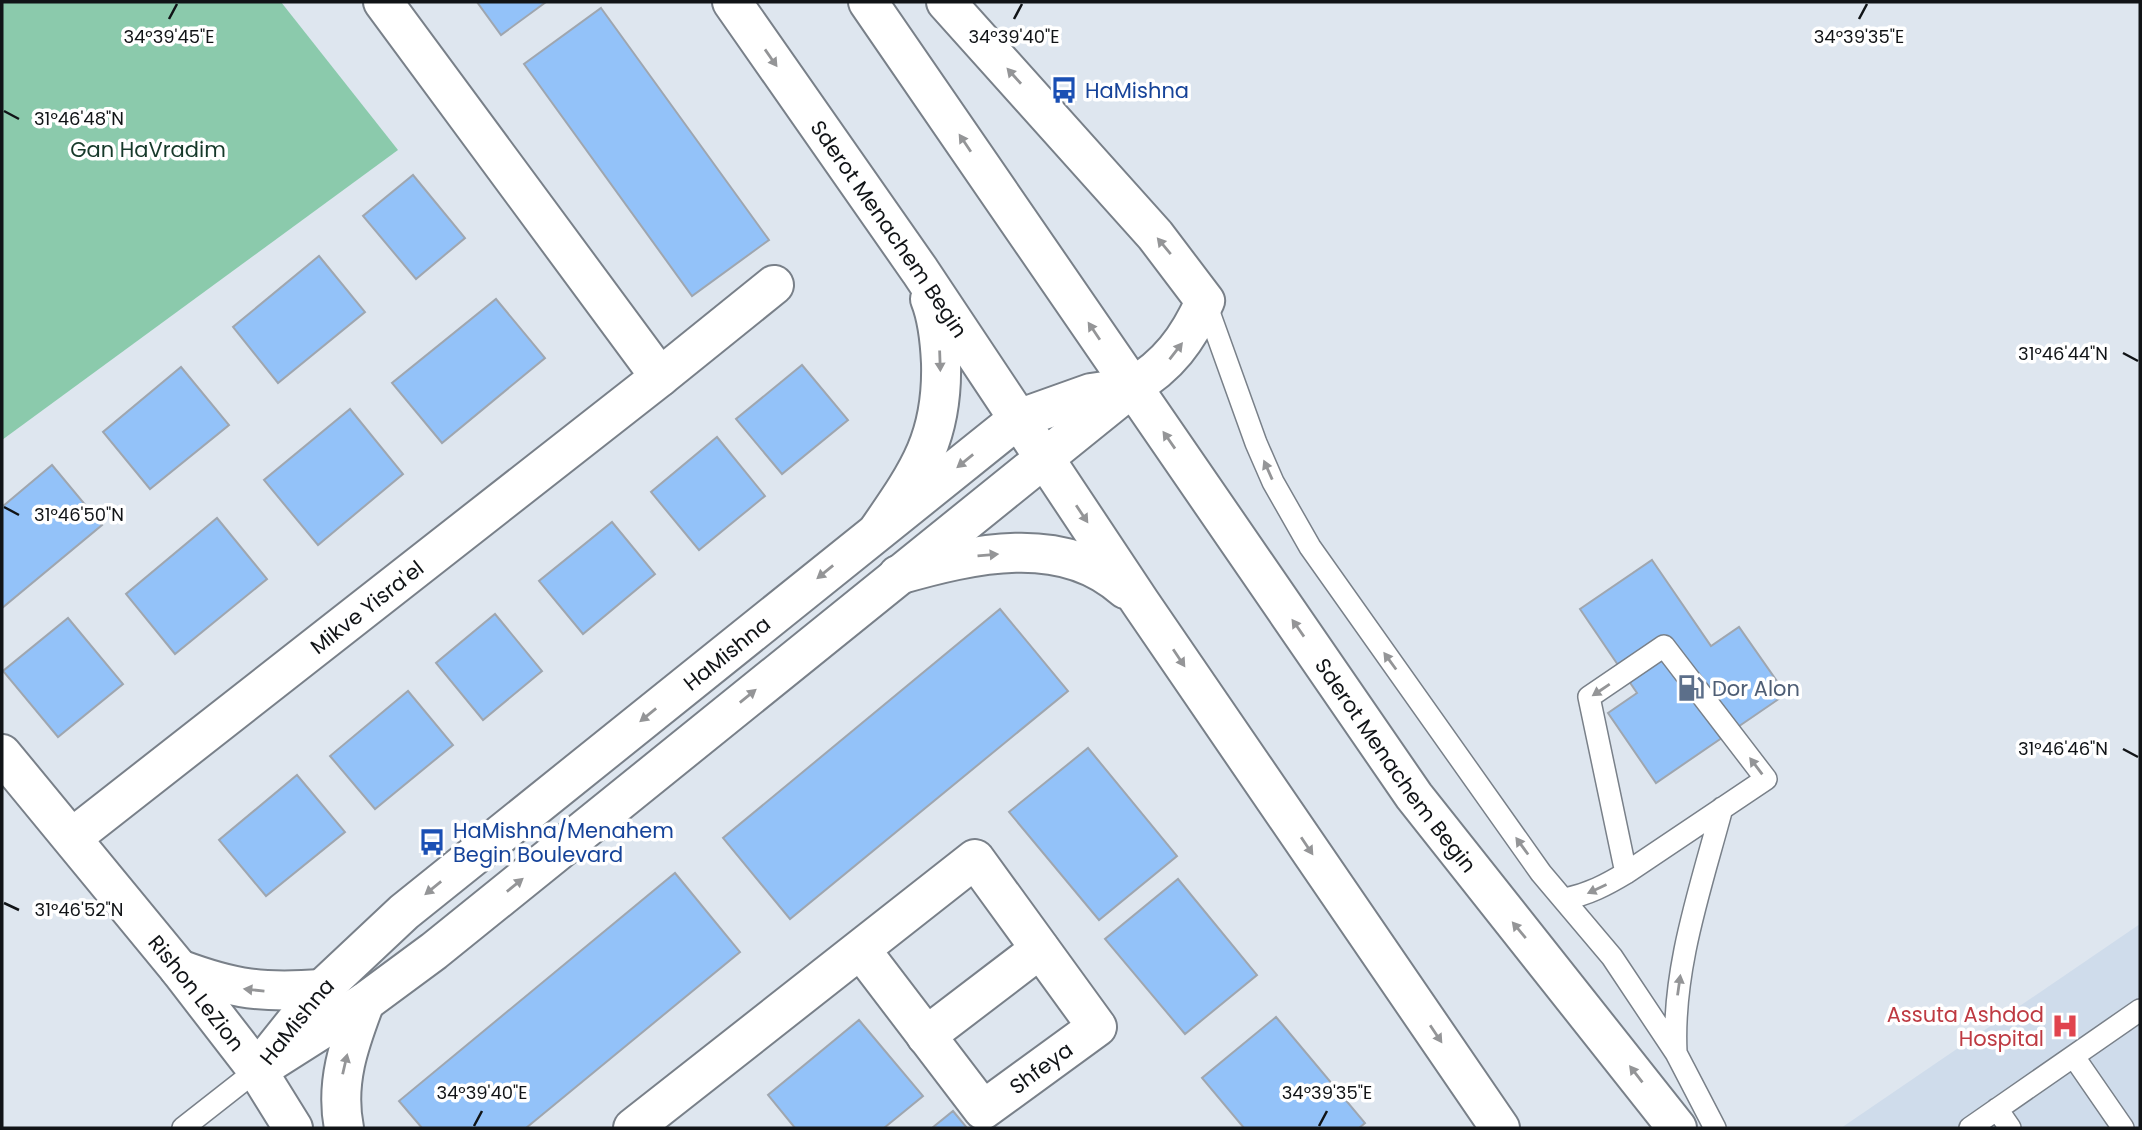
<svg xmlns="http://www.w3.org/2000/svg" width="2142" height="1130" font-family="Poppins,sans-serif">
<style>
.built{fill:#cfdceb}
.green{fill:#8bcaac}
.building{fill:#93c2f9;stroke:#9fa6af;stroke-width:2}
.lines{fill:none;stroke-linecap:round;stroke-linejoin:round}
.service-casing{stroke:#798089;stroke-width:24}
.minor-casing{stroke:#798089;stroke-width:42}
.tertiary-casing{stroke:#798089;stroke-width:42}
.secondary-casing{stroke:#798089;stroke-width:42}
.service{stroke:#fff;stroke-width:21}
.minor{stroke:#fff;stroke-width:38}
.tertiary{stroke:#fff;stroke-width:38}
.secondary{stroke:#fff;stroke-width:38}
.oneway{fill:#949597}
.ticks{fill:none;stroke:#111417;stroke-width:2.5}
.labels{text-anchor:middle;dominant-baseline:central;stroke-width:7;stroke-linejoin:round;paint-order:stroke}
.transit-label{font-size:21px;fill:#164399;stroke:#fff;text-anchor:start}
.park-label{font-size:21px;fill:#16392a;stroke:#fff}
.street-label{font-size:21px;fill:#111417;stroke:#fff}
.service-label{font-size:21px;fill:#4e5e75;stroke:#fff;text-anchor:start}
.health-label{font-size:21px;fill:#be3a42;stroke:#fff;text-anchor:end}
.ticks-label{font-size:18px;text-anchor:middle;fill:#111417;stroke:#fff;stroke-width:7;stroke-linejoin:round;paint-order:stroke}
</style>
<rect width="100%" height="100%" fill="#dee6ef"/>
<path class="built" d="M2140,924V1128H1841Z"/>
<path class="green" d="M2,2H281L398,150L2,440Z"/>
<path class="building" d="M477,2H546L501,35Z
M601,8L769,240L692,296L524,64Z
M413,175L465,238L416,279L363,216Z
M319,256L365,312L278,383L233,327Z
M496,299L545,358L442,443L392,383Z
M802,365L848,420L782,474L736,419Z
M181,367L229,425L150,489L103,432Z
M350,409L403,474L318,545L264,480Z
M717,437L765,496L699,550L651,492Z
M52,465L102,525L2,608V507Z
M217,518L267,579L175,654L126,594Z
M612,522L655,574L583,634L539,581Z
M1652,560L1711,646L1739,627L1786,694L1656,783L1608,713L1637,693L1580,609Z
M1000,609L1068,691L790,919L723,838Z
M495,614L542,671L483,720L436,663Z
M68,618L123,684L58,737L3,671Z
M408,691L453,745L375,809L330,756Z
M1088,748L1177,856L1099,920L1009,812Z
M297,775L345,832L266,896L219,840Z
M675,873L740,952L526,1128H422L399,1101Z
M1178,879L1257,975L1185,1034L1105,939Z
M1276,1017L1365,1123L1359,1128H1244L1202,1078Z
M859,1020L923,1096L884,1128H795L768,1095Z
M953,1111L967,1128H932Z"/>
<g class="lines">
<defs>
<path id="service" d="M1205,301L1256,443L1273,482L1310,547L1541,873L1612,957L1676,1053L1715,1128
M1565,899C1589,894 1606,885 1626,873L1766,779L1664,646L1589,697L1626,873
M1676,1052C1672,969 1701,887 1722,808
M2074,1057L2123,1128
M1997,1109L2010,1128
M183,1128L257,1070
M1970,1128L2140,1010"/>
<g id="minor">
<path d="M660,377L774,285"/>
<path id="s1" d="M73,837L660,377L383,2"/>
<path d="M926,1036L1040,949"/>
<path d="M633,1128L975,859L1097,1027L983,1110L861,950"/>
</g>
<g id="tertiary">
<path id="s2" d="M2,754L179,969L257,1070L293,1128"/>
<path d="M179,969C235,990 262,993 322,989"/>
<path d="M272,1061L365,1002L434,951L1130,389"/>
<path id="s3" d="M257,1070L322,989L404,912L1018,419L1091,393L1132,387"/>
<path d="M344,1128C335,1083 349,1044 365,1002"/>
</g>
<g id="secondary">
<path id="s4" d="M732,2L920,271L1140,602L1500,1128"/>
<path id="s5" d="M868,2L1414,796L1677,1128"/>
<path d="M946,2L1155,235L1205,301C1188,339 1168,366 1132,387"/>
<path d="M879,529C919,471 943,437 941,363C940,342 938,319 930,299"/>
<path d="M898,575C972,554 1062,532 1125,589"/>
</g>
</defs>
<use href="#service" class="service-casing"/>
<use href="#minor" class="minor-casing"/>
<use href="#tertiary" class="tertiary-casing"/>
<use href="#secondary" class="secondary-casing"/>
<use href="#service" class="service"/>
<use href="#minor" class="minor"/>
<use href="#tertiary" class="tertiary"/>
<use href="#secondary" class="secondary"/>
</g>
<defs><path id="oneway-solid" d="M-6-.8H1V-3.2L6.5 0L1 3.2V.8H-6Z" transform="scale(1.75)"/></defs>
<g class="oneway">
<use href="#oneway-solid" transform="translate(771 58) rotate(55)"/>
<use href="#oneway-solid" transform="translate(1014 76) rotate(-132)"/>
<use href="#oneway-solid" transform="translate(965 143) rotate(-124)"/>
<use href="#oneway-solid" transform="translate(1164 246) rotate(-130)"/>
<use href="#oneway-solid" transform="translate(1094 331) rotate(-124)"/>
<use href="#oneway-solid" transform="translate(1176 351) rotate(-52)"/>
<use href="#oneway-solid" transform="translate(940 361) rotate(88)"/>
<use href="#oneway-solid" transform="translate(1169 440) rotate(-125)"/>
<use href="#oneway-solid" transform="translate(965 461) rotate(141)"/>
<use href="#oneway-solid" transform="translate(1268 470) rotate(-114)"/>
<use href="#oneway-solid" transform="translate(1082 514) rotate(56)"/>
<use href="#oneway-solid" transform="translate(988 555) rotate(-5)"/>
<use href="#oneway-solid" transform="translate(825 572) rotate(141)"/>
<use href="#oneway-solid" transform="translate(1298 628) rotate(-125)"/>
<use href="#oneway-solid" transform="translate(1179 658) rotate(56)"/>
<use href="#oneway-solid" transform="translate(1390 661) rotate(-126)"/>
<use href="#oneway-solid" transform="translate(1601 690) rotate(146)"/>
<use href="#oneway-solid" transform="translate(748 696) rotate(-39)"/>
<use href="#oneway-solid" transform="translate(648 715) rotate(141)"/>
<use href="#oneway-solid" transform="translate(1756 766) rotate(-127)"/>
<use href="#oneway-solid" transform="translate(1307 846) rotate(56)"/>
<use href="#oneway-solid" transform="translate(1522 846) rotate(-126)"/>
<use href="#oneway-solid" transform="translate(515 885) rotate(-39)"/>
<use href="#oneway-solid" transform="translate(433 888) rotate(141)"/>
<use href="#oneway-solid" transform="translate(1597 889) rotate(155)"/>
<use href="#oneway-solid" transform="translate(1519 930) rotate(-130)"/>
<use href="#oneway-solid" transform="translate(1679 985) rotate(-82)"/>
<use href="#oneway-solid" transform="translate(254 990) rotate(-174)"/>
<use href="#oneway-solid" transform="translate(1436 1034) rotate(56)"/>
<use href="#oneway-solid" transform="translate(345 1064) rotate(-77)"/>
<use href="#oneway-solid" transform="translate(1636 1074) rotate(-128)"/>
</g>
<path class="ticks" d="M169,19L177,4M1014,19L1022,4M1859,19L1867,4M4,111L19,119M2123,353L2138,361M4,507L19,515M2123,749L2138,757M4,903L19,910M474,1126L482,1111M1319,1126L1327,1111"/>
<defs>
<symbol id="bus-bare" viewBox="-9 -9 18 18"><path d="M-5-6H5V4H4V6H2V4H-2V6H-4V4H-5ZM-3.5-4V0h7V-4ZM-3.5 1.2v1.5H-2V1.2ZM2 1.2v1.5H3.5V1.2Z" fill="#1a4fb4" stroke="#fff" stroke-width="2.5" paint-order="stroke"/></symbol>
<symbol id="fuel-bare" viewBox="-9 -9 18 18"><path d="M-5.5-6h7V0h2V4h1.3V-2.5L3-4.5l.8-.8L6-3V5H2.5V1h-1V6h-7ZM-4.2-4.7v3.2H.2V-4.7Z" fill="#5c6f8a" stroke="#fff" stroke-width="2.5" paint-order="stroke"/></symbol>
<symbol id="hospital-bare" viewBox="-9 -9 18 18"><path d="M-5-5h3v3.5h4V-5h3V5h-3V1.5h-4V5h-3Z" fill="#e0444e" stroke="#fff" stroke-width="2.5" paint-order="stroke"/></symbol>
</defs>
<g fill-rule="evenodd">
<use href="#bus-bare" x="1045" y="71" width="38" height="38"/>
<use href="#fuel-bare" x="1672" y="669" width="38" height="38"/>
<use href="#bus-bare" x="413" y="823" width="38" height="38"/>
<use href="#hospital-bare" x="2046" y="1007" width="38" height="38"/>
</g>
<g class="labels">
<g class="transit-label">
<text x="1085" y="90">HaMishna</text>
<text x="453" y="830">HaMishna/Menahem<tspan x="453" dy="24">Begin Boulevard</tspan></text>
</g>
<g class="park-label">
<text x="148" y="149">Gan HaVradim</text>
</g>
<g class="street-label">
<text stroke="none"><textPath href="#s4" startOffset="276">Sderot Menachem Begin</textPath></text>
<text stroke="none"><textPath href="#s1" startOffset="373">Mikve Yisra'el</textPath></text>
<text stroke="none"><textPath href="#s3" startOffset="630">HaMishna</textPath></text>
<text stroke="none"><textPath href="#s5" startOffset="928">Sderot Menachem Begin</textPath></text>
<text stroke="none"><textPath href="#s2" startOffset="308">Rishon LeZion</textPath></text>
<text stroke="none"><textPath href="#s3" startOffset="63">HaMishna</textPath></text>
<text transform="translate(1041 1068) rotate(-36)">Shfeya</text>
</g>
<g class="service-label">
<text x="1712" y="688">Dor Alon</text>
</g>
<g class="health-label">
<text x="2044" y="1014">Assuta Ashdod<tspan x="2044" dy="24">Hospital</tspan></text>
</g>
</g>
<g class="ticks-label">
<text x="169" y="43">34°39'45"E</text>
<text x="1014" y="43">34°39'40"E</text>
<text x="1859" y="43">34°39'35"E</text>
<text x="79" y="125">31°46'48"N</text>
<text x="2063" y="360">31°46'44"N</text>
<text x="79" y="521">31°46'50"N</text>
<text x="2063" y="755">31°46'46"N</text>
<text x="79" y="916">31°46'52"N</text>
<text x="482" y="1099">34°39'40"E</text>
<text x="1327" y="1099">34°39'35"E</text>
</g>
<rect width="2142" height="1130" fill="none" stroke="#111417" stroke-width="7"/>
</svg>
